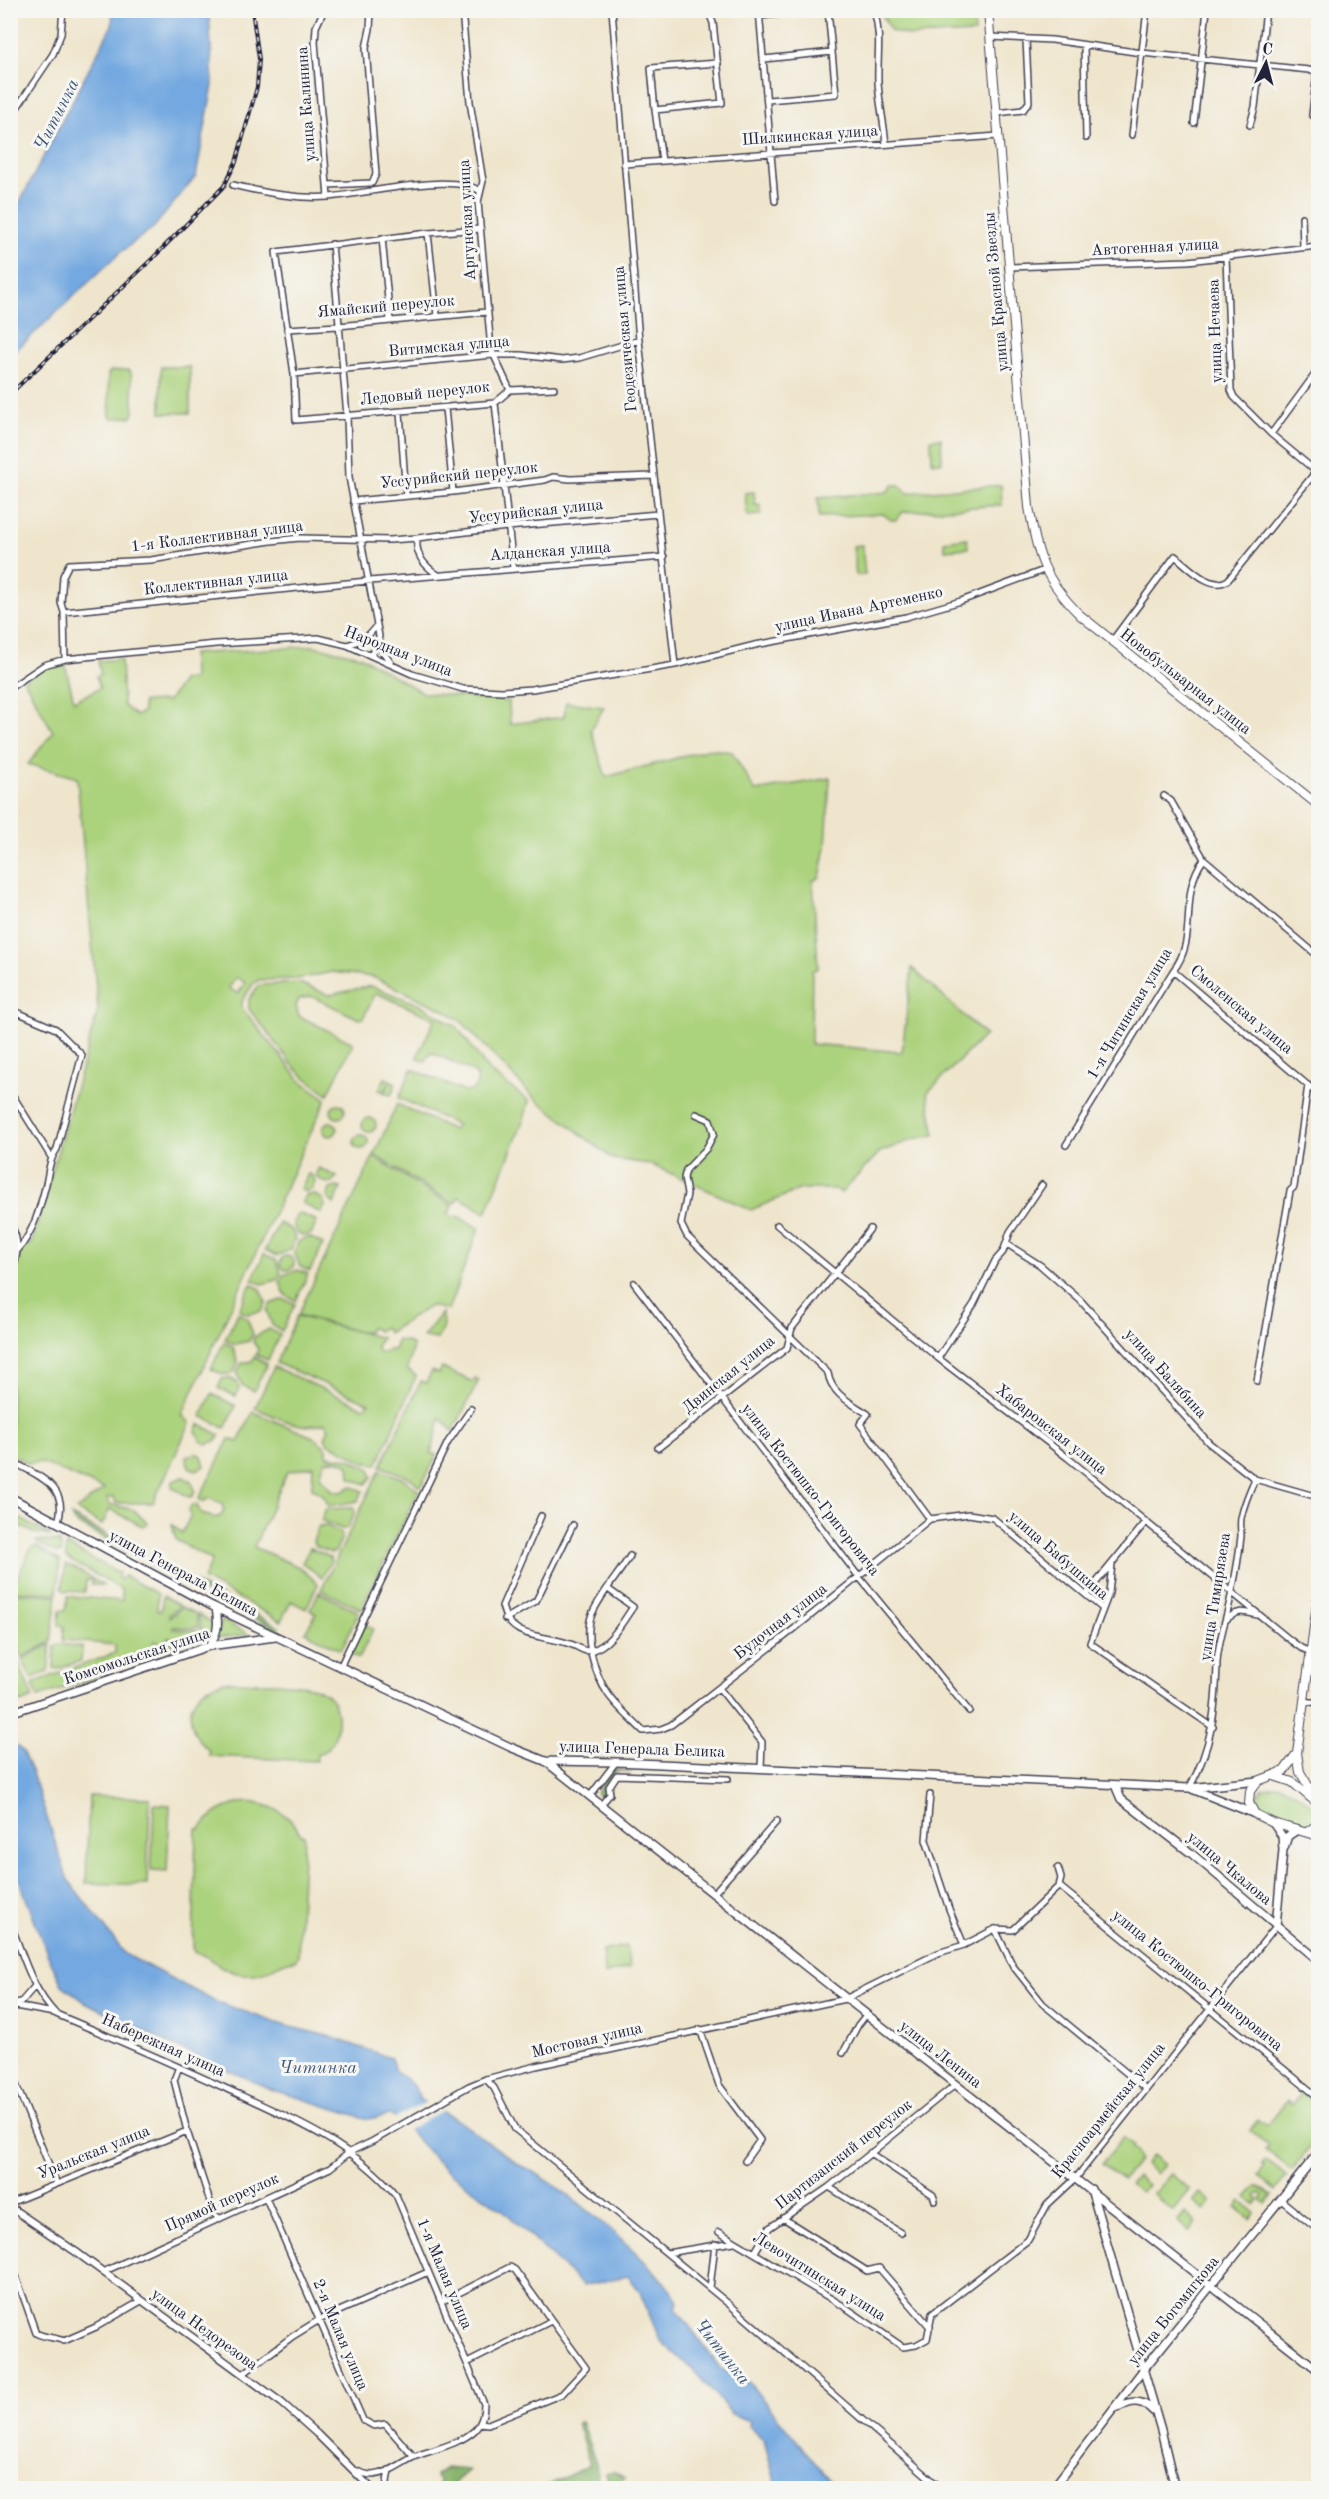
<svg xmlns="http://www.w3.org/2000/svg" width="1329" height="2499" font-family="'Old Standard TT',serif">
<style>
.green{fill:#abd27c;stroke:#667a5c;stroke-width:1.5;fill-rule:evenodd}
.forest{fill:#88b46c;stroke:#556b54;stroke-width:1.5}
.water{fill:#73a8e0;stroke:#4a658e;stroke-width:1.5}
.pier{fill:#efe5cc}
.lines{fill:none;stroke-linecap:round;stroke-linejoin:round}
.minor-casing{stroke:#413f51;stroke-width:8}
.tertiary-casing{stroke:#413f51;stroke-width:9}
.secondary-casing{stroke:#413f51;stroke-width:10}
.primary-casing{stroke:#413f51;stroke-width:10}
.minor{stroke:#fff;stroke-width:5}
.tertiary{stroke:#fff;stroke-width:6}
.secondary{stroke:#fff;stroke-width:7}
.primary{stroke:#fff;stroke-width:8}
.rail-casing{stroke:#22223b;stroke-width:4}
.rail{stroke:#f6f6f2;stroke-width:1.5;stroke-dasharray:4.5;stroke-linecap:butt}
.labels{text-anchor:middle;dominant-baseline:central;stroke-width:6;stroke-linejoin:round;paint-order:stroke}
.street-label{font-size:16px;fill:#22223b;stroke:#f6f6f2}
.water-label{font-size:18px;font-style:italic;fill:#42587d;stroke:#f6f6f2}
</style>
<rect width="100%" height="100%" fill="#f6f6f2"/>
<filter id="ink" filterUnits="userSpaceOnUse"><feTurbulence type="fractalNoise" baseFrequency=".0167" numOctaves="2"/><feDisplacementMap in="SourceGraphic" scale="12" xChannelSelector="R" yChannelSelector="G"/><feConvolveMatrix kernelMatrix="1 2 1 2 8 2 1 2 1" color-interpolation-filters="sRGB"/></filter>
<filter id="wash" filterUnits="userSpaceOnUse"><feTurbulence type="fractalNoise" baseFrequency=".008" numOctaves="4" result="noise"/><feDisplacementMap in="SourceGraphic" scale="24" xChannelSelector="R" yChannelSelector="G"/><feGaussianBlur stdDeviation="1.35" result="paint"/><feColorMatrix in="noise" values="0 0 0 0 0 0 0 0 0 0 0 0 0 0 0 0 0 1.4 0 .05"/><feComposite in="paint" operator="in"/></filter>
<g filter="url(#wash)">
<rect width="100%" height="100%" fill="#efe5cc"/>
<path class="green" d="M880,11H973L975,33L910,36L891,31Z
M161,367H190V413H161Z
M128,370L131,373L134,413L132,417L112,418L110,416L108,374L111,371Z
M941,438L942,462H932L931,439Z
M893,485H899L908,493L1001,485L1002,505L903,512L896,520H891L883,514L819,517L818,498L887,492Z
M754,492L755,505H760L761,515L747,516L745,493Z
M967,538L968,548L945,550L944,541Z
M862,545L865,574L856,575L853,546Z
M313,646L360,656L423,693L509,701L510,724L564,717L566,702L604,707L591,730L606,777L710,749L732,752L755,791L830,778L826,847L820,877L813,881L818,968L812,971L811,1044L902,1052L912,968L985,1035L927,1093L935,1135L914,1139L880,1152L841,1193L836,1189H801L751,1210L650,1164L613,1159L533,1097L461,1021L444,1010L373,977L332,972L297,979L259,980L253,984L242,1001V1008L301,1081L326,1099L182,1415L190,1423L153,1503H116L114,1497L107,1498L109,1504L134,1510L148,1524L142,1526L110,1509L102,1525L76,1510L104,1489L40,1462L30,1464L11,1455V1290L20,1252L32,1242L98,1010L77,778L28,764L53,732L24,680L46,666L64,661L74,701L100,688L96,676L101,675L98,661L121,659L123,705L136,716L143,712V702L168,701L183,680L193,679L192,654ZM236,977L245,983L238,994L229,988Z
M299,983L329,995L371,986L421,1005L457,1027L489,1071L529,1101L524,1119L486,1213L459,1197L454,1204L374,1155L397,1104L453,1130L457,1125L399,1098L412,1069L465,1092C474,1092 479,1085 477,1076L472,1071L431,1052L425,1061L417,1057L435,1019L376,993L363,1018L359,1019L311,996L299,999L296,1006L299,1016L353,1043L328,1094L306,1078L295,1068L249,1009V999L259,985Z
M385,1078L396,1083L391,1095L385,1093L390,1082L384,1092L379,1090Z
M331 1111a7 7 0 1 1 14 0a7 7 0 1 1-14 0Z
M362 1125a7 7 0 1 1 14 0a7 7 0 1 1-14 0Z
M323 1129a7 7 0 1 1 14 0a7 7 0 1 1-14 0Z
M354 1142a7 7 0 1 1 14 0a7 7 0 1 1-14 0Z
M373,1157L453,1206L448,1214L455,1218L457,1216L479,1228L448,1310L430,1306L388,1333L384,1327L378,1331L371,1327L368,1332H360L298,1315Z
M319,1168L337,1177L330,1184L318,1179L316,1173Z
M308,1174L313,1176L315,1182L312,1189L305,1192L301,1189Z
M337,1187L341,1188L334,1204L327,1197L330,1189Z
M313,1194L323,1199L325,1206L321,1213L302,1203L306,1196Z
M298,1213L317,1221L312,1233L303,1236L296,1232L293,1223Z
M279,1223L292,1230L295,1238L291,1249L277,1256L265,1250Z
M309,1237L323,1244L310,1271L300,1267L294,1251L299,1241Z
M264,1254L276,1260L281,1273L277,1280L262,1284L252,1280Z
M280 1263a7 7 0 1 1 14 0a7 7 0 1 1-14 0Z
M298,1270L308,1274L296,1301L285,1295L280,1282L283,1275Z
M251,1284L261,1289L266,1303L262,1311L248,1314L239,1310Z
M283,1299L295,1304L282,1331L272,1325L267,1311L270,1304Z
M238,1313L247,1318L253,1334L249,1341L235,1344L225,1339Z
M442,1313L443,1328L437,1339L423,1337Z
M297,1316L382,1338L376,1346L379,1353L395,1349L397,1340L408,1342L413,1346L407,1369L416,1376L377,1465C357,1462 345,1450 328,1443L325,1438L329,1428L325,1423C301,1432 278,1417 255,1408L274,1367L363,1407L369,1403L276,1363Z
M269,1329L280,1334L268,1360L256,1355L258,1349L253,1342L254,1337Z
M224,1342L233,1347L238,1363L234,1372L224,1375L211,1369Z
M254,1357L267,1364L254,1391L242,1385L237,1372L242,1363L252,1361Z
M442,1368L473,1382L475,1378L479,1380L453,1431L440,1418L431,1453L437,1455L422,1484L419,1486L411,1478L381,1466L421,1381L426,1383L432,1371L439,1374Z
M229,1378L237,1382L239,1389L236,1396L218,1388L222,1379Z
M212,1394L236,1406L225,1428L201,1416Z
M253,1412L313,1437L327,1448V1456L349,1459L370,1469L372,1477L366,1484L350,1478L349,1466L344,1462L334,1460L325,1461L320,1476L333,1491L342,1492L351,1486L363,1491L358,1501L329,1506L322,1494L312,1488L313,1466L287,1472L254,1547L301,1568L318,1584L306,1609L291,1601L281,1621L203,1579L212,1560L176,1540L172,1525L182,1533L191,1515L188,1512L192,1505H197L200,1512L213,1518L221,1516L224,1510L221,1503L208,1498L204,1502L199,1499L229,1439L238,1442Z
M199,1424L220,1435L216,1441L206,1444L200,1440L196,1431Z
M195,1453L202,1456L205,1466L196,1470L189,1467L186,1457Z
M380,1470L404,1479L419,1491L361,1609L321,1590Z
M183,1477L191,1481L195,1490L193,1496L189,1497L172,1487L173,1481Z
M353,1508L355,1512L347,1528L342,1529L321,1520L326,1509Z
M10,1513L51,1536L34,1533L11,1522Z
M325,1525L340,1532L342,1537L335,1552L331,1553L315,1546L313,1541L319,1526Z
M37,1541L60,1542L61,1553H57L36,1542Z
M66,1545L119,1573L118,1579L120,1580L124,1576L158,1594L157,1611H161L163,1596L180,1606L169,1615L170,1617L182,1607L196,1614L198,1628L173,1627V1629L198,1631L200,1639L177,1647L169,1637L167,1639L175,1648L158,1654L159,1642L154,1641L153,1655L127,1662L126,1659L105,1667V1669L91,1679L38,1697L33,1685L35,1682L115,1653V1645L63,1640L64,1626L59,1625L60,1610H66L68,1596L122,1601L121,1589L66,1558Z
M36,1546L60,1561L57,1593L11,1591L31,1548Z
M310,1548L330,1557L331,1561L322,1577L302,1563Z
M66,1565L71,1566L104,1586L91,1584L92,1580H86L85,1592L65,1591L62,1588Z
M319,1592L359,1612L341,1650L305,1632L316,1614L310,1610Z
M11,1593L57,1595L51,1642L22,1657L11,1629Z
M198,1614L212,1623L211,1632L203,1639Z
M222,1620L250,1635L216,1638Z
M363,1624L373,1629L359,1658L349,1653Z
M51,1644L48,1672L31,1678L22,1659Z
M59,1644L82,1647L81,1661L58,1669L54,1668L55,1646Z
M11,1645L33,1698L20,1703L11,1678Z
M224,1681C241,1682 258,1683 275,1683C306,1685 341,1685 337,1726C336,1740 329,1750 317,1755L316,1761L209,1756L210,1751C189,1736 181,1704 207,1688C212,1685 219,1683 224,1681Z
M1279,1785C1287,1787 1313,1803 1316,1811C1317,1814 1316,1817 1317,1821L1308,1827L1302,1828L1262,1812L1257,1799L1261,1789Z
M89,1796L150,1798L147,1885L86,1883Z
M247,1802C271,1804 290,1813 301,1835H304L298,1956L295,1960C278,1960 268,1977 242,1974C221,1972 210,1954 196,1953L193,1948L196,1829H200C212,1812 227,1805 247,1802Z
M154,1804L170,1805L167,1872L151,1871Z
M626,1946L630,1968L605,1974L602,1951Z
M1302,2093L1318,2106V2137L1292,2170L1265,2149L1268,2145L1250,2130L1258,2120L1267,2126L1287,2101L1292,2105Z
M1123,2137L1133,2145L1131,2147L1136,2151L1139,2160L1123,2180L1102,2164Z
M1153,2155L1164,2165L1156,2174L1145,2164Z
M1265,2160L1287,2176L1275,2191L1258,2175L1265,2166L1262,2164Z
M1171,2174L1190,2190L1173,2211L1153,2194Z
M1137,2176L1148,2185L1141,2193L1130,2184Z
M1257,2186L1273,2195L1266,2204L1261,2200L1264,2196L1260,2193L1256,2197L1259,2200L1255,2205L1247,2198Z
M1200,2193L1211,2202L1204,2211L1193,2202Z
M1241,2201L1255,2213L1250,2219L1236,2207Z
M1185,2213L1196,2222L1189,2231L1178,2222Z"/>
<path class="forest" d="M71,1516L145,1555L137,1556L74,1522Z
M149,1558L279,1627L277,1630L151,1564Z
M614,1769L633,1772L617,1771L604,1789L606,1792L601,1797L597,1794V1791Z
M581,2422L596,2464L599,2488H543L590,2465L577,2423Z
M445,2468L469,2470L455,2482L454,2488H436L440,2482L435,2474Z
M615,2472L625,2478L617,2486L611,2487L605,2473Z"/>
<path class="water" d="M113,11H209L213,85L196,176L154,227L121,252L11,355V219L112,25Z
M11,1740L22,1751L32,1773L68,1880L125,1954L214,2001L286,2026L328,2036L391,2058L395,2071C407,2079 415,2085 420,2100L459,2121L521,2166C558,2180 661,2268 678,2302L676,2308L720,2368L746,2379L836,2488H775L774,2477L764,2440L749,2426L750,2421L732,2414L695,2372L660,2340L639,2290L628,2276L583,2286L504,2211L444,2169L400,2121L390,2115L368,2119L273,2090L174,2046L85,2002L62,1985L48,1956L11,1859Z"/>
<path class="pier" d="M428,2101L443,2110L406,2131L392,2120Z"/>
</g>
<g filter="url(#ink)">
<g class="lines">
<defs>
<path id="minor" d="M324,10L316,27L315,42L328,197
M462,10L470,102L483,181L478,202L491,349L510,390
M612,10L639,340L675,665
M759,10L775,201
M874,10C882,38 877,54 878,82C879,102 884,123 886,144
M760,16L818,10
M991,37L1052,40L1142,53L1309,70L1317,73
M1084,45L1086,138
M764,59L832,52
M768,100L836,94L828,10
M655,110L651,68L718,63
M997,113L1023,110L1029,102L1026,39
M1312,115L1318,65
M10,118L53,54L61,34L63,10
M1194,123L1207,10
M1250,125L1255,107L1266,10
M1132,135L1147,10
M662,161L655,110L722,103L713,23L708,10
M624,164L998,136
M233,185C266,193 296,199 329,197C366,194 451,172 480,191
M327,185L372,183L376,174L366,48L370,29L371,10
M1302,217L1303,247
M480,229L428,233L276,252L294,374L296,420L495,403L510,390L554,388
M428,233L437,315
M382,238L390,320
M332,244L347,416L349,477L379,636L378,643L371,655
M1226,257L1231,390L1234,397L1271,434L1318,473
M1008,267L1188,261L1318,246
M287,329L338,326L487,312
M294,374L493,355H521L562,360L579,358L639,340
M495,403L513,568
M445,408L453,492
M400,412L406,496
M1271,434L1318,370
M353,501L453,492L545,480L553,477L570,479L653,476
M417,538C415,556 425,566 438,575
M64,612L357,582L664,557
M379,640L383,652L391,663
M1112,641L1175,556C1189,567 1211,592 1228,580L1318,469
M347,645L365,639L377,625
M65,659L64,612L61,603L63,576L69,564L151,560L271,541L300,538L390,540L417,538L507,527L658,514
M10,688L44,665L65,659L216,644L318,638L347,645L412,674L463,689L502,691L532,689L675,665L755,645L906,617L961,601L1044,570
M1204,859L1318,956
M1173,971L1318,1094
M10,1009L56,1029L82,1055L57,1149C49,1160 49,1171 46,1184C40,1208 34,1231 18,1250
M10,1091L51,1157
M696,1114L710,1120L714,1134L706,1149L686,1170L684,1178L687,1194L681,1224L687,1236L828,1373C831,1394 851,1403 868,1414L860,1424L930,1519L969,1514L993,1518L1103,1609L1090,1643L1213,1727
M1066,1145L1173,971C1200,937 1177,895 1204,859L1171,801L1164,796
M10,1224C22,1242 16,1261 10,1280
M777,1225L938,1358L1068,1458L1290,1640L1301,1648L1311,1652
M1007,1244L1040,1265L1080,1300L1209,1443L1255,1479L1318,1497
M634,1283L859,1577L969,1711
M938,1358L974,1304L995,1261L1003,1252L1010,1232L1042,1185
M1257,1381L1290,1191L1294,1187L1308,1085
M658,1448L787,1348L792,1328L870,1229
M10,1460C37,1476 70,1485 58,1522
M541,1516L502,1606C510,1641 544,1634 570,1644C578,1646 583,1653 592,1650C610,1646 623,1621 633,1607L608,1589
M630,1556C618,1575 601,1594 592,1614C583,1637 595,1675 608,1694C617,1707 631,1719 643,1731L661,1729L671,1725L789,1633L930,1519
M1086,1595L1145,1523
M1103,1609L1109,1593L1112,1564
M505,1619L536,1601L573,1525
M1225,1621C1236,1610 1243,1611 1257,1615
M340,1667L448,1442L471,1409
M719,1688L762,1742L761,1768
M1304,1701L1318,1703
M1189,1788C1212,1749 1216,1708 1217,1663C1218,1639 1228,1615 1232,1591C1236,1574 1239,1555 1241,1536C1241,1530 1240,1524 1241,1518C1244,1504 1249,1492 1255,1479
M930,1795L926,1840L949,1909L964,1945L995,1929L1013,1966L1043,2004L1146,2089
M590,1796L616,1762
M601,1805L610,1794L609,1787L617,1775L728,1779
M1059,1886L1318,2097
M713,1894L777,1821
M10,1923C23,1954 31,1989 56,2014C113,2038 171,2063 227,2089C288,2117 352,2143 396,2195L484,2404C484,2413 482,2423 475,2430C460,2444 435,2449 416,2456C402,2462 389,2474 373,2475C366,2475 361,2473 355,2470
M995,1929L1013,1930L1059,1886L1061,1878L1058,1868
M14,2004L22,2001L35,1986
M10,2005L54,2013
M700,2029L719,2085L760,2140L745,2161
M843,2053L858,2025L866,2015
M179,2067L174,2080L187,2131L214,2214L219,2218
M10,2070L56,2182
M486,2079L494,2088L515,2129L730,2305L941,2488
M870,2153L933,2195L935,2201
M829,2187L901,2233
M266,2198L363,2420L374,2426L385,2424L414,2457
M1281,2200L1318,2230
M10,2203L187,2131
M783,2218L867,2271L879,2268L930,2327
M719,2232L845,2307L903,2347L916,2345L927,2339L932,2314L1028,2240L1047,2205L1076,2178L1276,1926
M755,2252L769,2228L829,2187L956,2084
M667,2253L734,2242
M10,2259L36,2333C45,2338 54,2337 64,2341L96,2327L141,2301
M103,2272L330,2168L350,2152L373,2141L469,2086L486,2079L536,2066L845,1999L938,1953L964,1945
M710,2288L715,2244
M441,2302L510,2267L515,2270L586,2368L562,2394L488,2424L480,2423
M467,2363L551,2321
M243,2374L293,2336L319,2320L428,2272
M386,2488L389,2470"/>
<path id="tertiary" d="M10,2207L76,2252L282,2403L317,2434L371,2488"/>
<path id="secondary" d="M10,1497L212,1606L510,1747L545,1761L616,1762L1189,1788L1258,1781
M209,1646C218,1632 219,1625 216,1608
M10,1713L209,1646L275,1637
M545,1761L1318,2370
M1115,1785L1121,1799L1192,1854L1318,1960
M1192,1789L1255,1814
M1273,1823L1282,1836L1283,1850L1276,1926
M1284,1848L1288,1836L1297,1830
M1091,2189L1161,2430L1175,2488
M1115,2408C1131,2401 1141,2398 1153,2411
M1053,2488L1143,2370L1318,2153"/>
<path id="primary" d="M988,10L1029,507C1038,557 1043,578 1080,615L1318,805
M1318,1597L1297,1753L1300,1772L1318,1802
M1297,1753L1284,1771L1258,1781L1250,1791L1249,1803L1255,1814L1273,1823L1318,1836
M1274,1776L1292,1782L1312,1799
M1307,1832L1318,1824"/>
</defs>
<use href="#minor" class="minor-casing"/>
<use href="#tertiary" class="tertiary-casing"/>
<use href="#secondary" class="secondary-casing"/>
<use href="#primary" class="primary-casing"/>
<use href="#minor" class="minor"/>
<use href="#tertiary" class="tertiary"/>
<use href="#secondary" class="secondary"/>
<use href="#primary" class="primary"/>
<defs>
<path id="rail" d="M10,394L153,258L224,186L236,162L257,87L259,59L252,10"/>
</defs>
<use href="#rail" class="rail-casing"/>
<use href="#rail" class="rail"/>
</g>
</g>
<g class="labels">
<g class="street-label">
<text transform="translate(307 104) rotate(-94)">улица Калинина</text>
<text transform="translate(810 136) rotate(-4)">Шилкинская улица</text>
<text transform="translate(468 220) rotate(-93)">Аргунская улица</text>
<text transform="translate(1155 248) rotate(-3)">Автогенная улица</text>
<text transform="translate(997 292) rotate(-95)">улица Красной Звезды</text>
<text transform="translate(386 307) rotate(-5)">Ямайский переулок</text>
<text transform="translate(1216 331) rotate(-92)">улица Нечаева</text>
<text transform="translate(626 339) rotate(-95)">Геодезическая улица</text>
<text transform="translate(449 347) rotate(-5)">Витимская улица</text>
<text transform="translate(425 394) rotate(-6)">Ледовый переулок</text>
<text transform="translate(459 476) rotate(-6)">Уссурийский переулок</text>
<text transform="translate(536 512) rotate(-6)">Уссурийская улица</text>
<text transform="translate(217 537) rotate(-7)">1-я Коллективная улица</text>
<text transform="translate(550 552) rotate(-4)">Алданская улица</text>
<text transform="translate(216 583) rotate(-6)">Коллективная улица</text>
<text transform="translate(859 610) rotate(-12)">улица Ивана Артеменко</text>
<text transform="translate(398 652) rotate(21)">Народная улица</text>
<text transform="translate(1185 682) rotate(38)">Новобульварная улица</text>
<text transform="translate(1241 1010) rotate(40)">Смоленская улица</text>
<text transform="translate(1130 1014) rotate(-59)">1-я Читинская улица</text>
<text transform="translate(1165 1374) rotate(48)">улица Балябина</text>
<text transform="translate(729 1375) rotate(-39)">Двинская улица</text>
<text transform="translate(1051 1430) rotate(38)">Хабаровская улица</text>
<text transform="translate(810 1490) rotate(52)">улица Костюшко-Григоровича</text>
<text transform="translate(1058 1556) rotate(41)">улица Бабушкина</text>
<text transform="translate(183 1574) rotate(28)">улица Генерала Белика</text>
<text transform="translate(1216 1597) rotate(-81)">улица Тимирязева</text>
<text transform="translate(781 1622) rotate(-38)">Будочная улица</text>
<text transform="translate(137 1657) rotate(-18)">Комсомольская улица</text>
<text transform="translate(642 1750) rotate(2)">улица Генерала Белика</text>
<text transform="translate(1229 1869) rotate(40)">улица Чкалова</text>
<text transform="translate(1197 1981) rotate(39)">улица Костюшко-Григоровича</text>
<text transform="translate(587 2041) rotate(-13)">Мостовая улица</text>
<text transform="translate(163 2046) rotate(24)">Набережная улица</text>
<text transform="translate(940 2055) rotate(38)">улица Ленина</text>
<text transform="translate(1109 2111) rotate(-51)">Красноармейская улица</text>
<text transform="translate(94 2153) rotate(-22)">Уральская улица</text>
<text transform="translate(844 2155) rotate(-38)">Партизанский переулок</text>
<text transform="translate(222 2203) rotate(-24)">Прямой переулок</text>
<text transform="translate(444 2274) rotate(67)">1-я Малая улица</text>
<text transform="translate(819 2277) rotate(32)">Левочитинская улица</text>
<text transform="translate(1174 2311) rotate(-51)">улица Богомягкова</text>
<text transform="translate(204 2330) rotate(36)">улица Недорезова</text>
<text transform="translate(340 2335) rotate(67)">2-я Малая улица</text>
</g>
<g class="water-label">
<text transform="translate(57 115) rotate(-63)">Читинка</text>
<text x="318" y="2068">Читинка</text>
<text transform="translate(722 2352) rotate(52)">Читинка</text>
</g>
</g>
<rect width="1329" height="2499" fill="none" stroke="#f6f6f2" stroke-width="36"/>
<g transform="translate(1266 63) rotate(6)" stroke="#f6f6f2" stroke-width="4.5" paint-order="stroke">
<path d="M0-4.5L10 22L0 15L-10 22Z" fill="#22223b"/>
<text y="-9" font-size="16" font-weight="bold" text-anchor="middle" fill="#22223b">С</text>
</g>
</svg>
